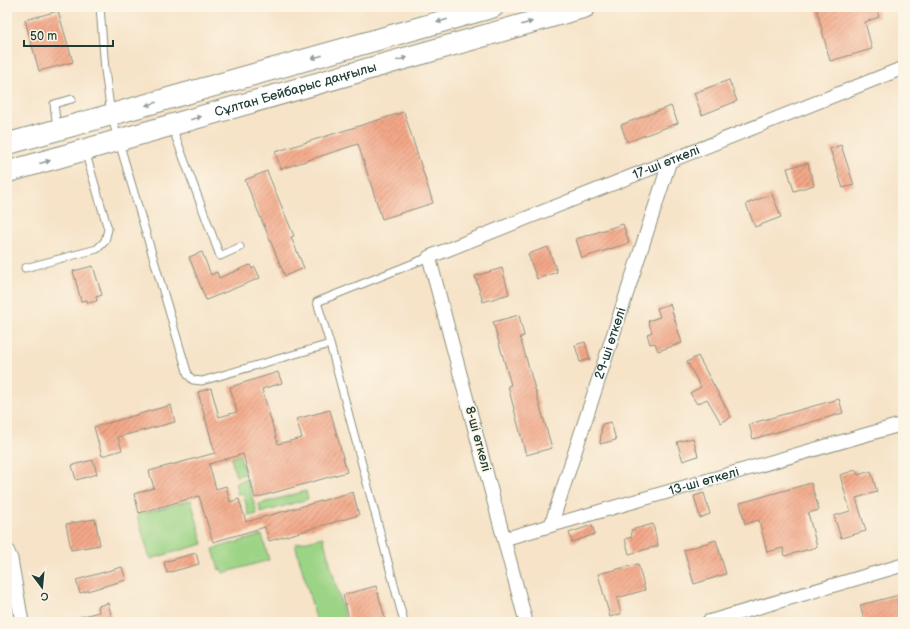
<svg xmlns="http://www.w3.org/2000/svg" width="910" height="629" font-family="'Balsamiq Sans',sans-serif">
<style>
.green{fill:#9cd486;stroke:#5e885d}
.building{fill:url(#building-hatch)}
.lines{fill:none;stroke-linecap:round;stroke-linejoin:round}
.service-casing{stroke:#8a907e;stroke-width:9}
.minor-casing{stroke:#8a907e;stroke-width:15}
.primary-casing{stroke:#8a907e;stroke-width:23}
.service{stroke:#fff;stroke-width:7}
.minor{stroke:#fff;stroke-width:13}
.primary{stroke:#fff;stroke-width:21}
.oneway{fill:#8f9e9a}
.labels{text-anchor:middle;dominant-baseline:central;stroke-width:3;stroke-linejoin:round;paint-order:stroke}
.street-label{font-size:13px;fill:#1f3d34;stroke:#fcf5e5}
</style>
<defs>
<pattern id="building-hatch" width="6" height="6" patternUnits="userSpaceOnUse"><rect width="6" height="6" fill="#f3a788"/><path d="M-1 1l2-2M0 6l6-6M5 7l2-2" fill="none" stroke="#c48970"/></pattern>
</defs>
<rect width="100%" height="100%" fill="#fcf5e5"/>
<filter id="ink" filterUnits="userSpaceOnUse"><feTurbulence type="fractalNoise" baseFrequency=".025" numOctaves="2"/><feDisplacementMap in="SourceGraphic" scale="8" xChannelSelector="R" yChannelSelector="G"/><feConvolveMatrix kernelMatrix="1 2 1 2 8 2 1 2 1" color-interpolation-filters="sRGB"/></filter>
<filter id="wash" filterUnits="userSpaceOnUse"><feTurbulence type="fractalNoise" baseFrequency=".012" numOctaves="4" result="noise"/><feDisplacementMap in="SourceGraphic" scale="16" xChannelSelector="R" yChannelSelector="G"/><feGaussianBlur stdDeviation="0.9" result="paint"/><feColorMatrix in="noise" values="0 0 0 0 0 0 0 0 0 0 0 0 0 0 0 0 0 1.4 0 .05"/><feComposite in="paint" operator="in"/></filter>
<g filter="url(#wash)">
<rect width="100%" height="100%" fill="#f6e3c8"/>
<path class="green" d="M240,455L245,474L236,476L231,458Z
M247,479L257,514L249,516L243,493L238,495L235,483Z
M306,491L308,499L261,513L259,504Z
M191,500L203,544L150,559L137,515Z
M262,535L269,560L223,573L222,569L219,570L213,549Z
M323,537L346,622H317L295,544Z"/>
<g id="blocks">
<path class="building" d="M816,7H876L879,17L865,22L872,49L830,61Z
M58,11L73,62L39,71L25,20Z
M729,80L737,101L702,115L694,93Z
M671,106L678,123L627,142L621,125Z
M404,112L433,203L382,219L358,144L281,169L275,152Z
M841,145L854,185L843,188L830,149Z
M808,163L814,185L794,191L787,168Z
M267,171L294,236L291,237L304,268L285,276L245,180Z
M772,194L781,217L755,227L746,204Z
M623,224L629,243L582,258L576,239Z
M548,247L557,272L537,279L528,254Z
M202,252L211,275L217,272L219,278L250,265L252,269L255,267L260,278L206,300L189,257Z
M93,266L102,295L96,297L97,301L88,303L87,300L81,301L73,271Z
M502,268L509,294L483,302L475,276Z
M670,304L682,343L658,351L655,343L650,344L647,334L652,332L648,321L660,317L657,308Z
M519,315L524,336L520,337L552,448L526,455L508,386L511,385L493,322Z
M585,342L590,359L580,362L575,345Z
M698,356L731,417L721,423L707,399L697,404L690,393L701,387L687,362Z
M278,372L282,383L262,389L278,444L302,438L296,419L330,410L347,472L255,498L243,454L209,464L216,489L226,486L230,502L239,499L246,522L353,492L359,515L269,541L265,527L213,542L199,496L139,513L134,494L154,488L149,471L215,453L198,392L211,388L219,417L237,412L230,387Z
M839,399L843,413L753,439L749,424Z
M171,405L175,422L118,437L122,450L102,456L94,427Z
M611,422L616,440L600,444L602,424Z
M693,438L698,456L683,461L677,442Z
M93,460L97,474L76,480L72,465Z
M856,470L858,475L871,471L877,492L856,498L866,531L841,538L834,516L850,511L840,475Z
M811,483L819,510L808,513L817,547L785,556L783,548L767,552L759,520L745,524L740,503Z
M704,493L710,514L700,518L694,496Z
M95,519L100,545L71,550L66,524Z
M653,524L658,546L629,554L625,539L632,537L631,530Z
M592,525L595,534L572,542L569,533Z
M716,540L726,574L694,584L684,550Z
M196,553L199,564L167,573L164,562Z
M638,564L645,590L617,598L621,614L610,617L598,574Z
M122,567L126,580L80,593L76,580Z
M376,586L386,622H350L343,595Z
M903,594V617L882,622H865L860,605Z
M108,603L113,622H72V619L99,612L98,606Z"/>
</g>
</g>
<g filter="url(#ink)">
<use href="#blocks" fill-opacity="0" stroke="#8a907e" stroke-width="1"/>
<g class="lines">
<defs>
<path id="service" d="M100,7L105,70L111,115L188,375L193,380L202,381L330,344L317,302L429,257
M172,127L220,256L240,247
M57,128L54,104L72,99
M25,268L97,249L105,241L108,229L85,151
M330,344L404,622"/>
<g id="minor">
<path id="s1" d="M551,525L670,161"/>
<path id="s2" d="M504,539L903,424"/>
<path d="M7,550L11,559L22,622"/>
<path id="s3" d="M526,622L429,257L903,68"/>
<path d="M708,622L903,565"/>
</g>
<g id="primary">
<path d="M7,144L493,7"/>
<path id="s4" d="M7,172L585,7"/>
</g>
</defs>
<use href="#service" class="service-casing"/>
<use href="#minor" class="minor-casing"/>
<use href="#primary" class="primary-casing"/>
<use href="#service" class="service"/>
<use href="#minor" class="minor"/>
<use href="#primary" class="primary"/>
</g>
<defs><path id="oneway-solid" d="M-6-.8H1V-3.2L6.5 0L1 3.2V.8H-6Z"/></defs>
<g class="oneway">
<use href="#oneway-solid" transform="translate(442 21) rotate(164)"/>
<use href="#oneway-solid" transform="translate(527 23) rotate(-16)"/>
<use href="#oneway-solid" transform="translate(317 57) rotate(164)"/>
<use href="#oneway-solid" transform="translate(402 59) rotate(-16)"/>
<use href="#oneway-solid" transform="translate(151 104) rotate(164)"/>
<use href="#oneway-solid" transform="translate(196 118) rotate(-16)"/>
<use href="#oneway-solid" transform="translate(45 162) rotate(-15)"/>
</g>
</g>
<g class="labels">
<g class="street-label">
<text stroke="none"><textPath href="#s4" startOffset="300">Сұлтан Бейбарыс даңғылы</textPath></text>
<text stroke="none"><textPath href="#s3" startOffset="633">17-ші өткелі</textPath></text>
<text stroke="none"><textPath href="#s1" startOffset="191">29-ші өткелі</textPath></text>
<text transform="translate(478 439) rotate(75)">8-ші өткелі</text>
<text stroke="none"><textPath href="#s2" startOffset="208">13-ші өткелі</textPath></text>
</g>
</g>
<rect width="910" height="629" fill="none" stroke="#fcf5e5" stroke-width="24"/>
<g transform="translate(42 587) rotate(164)" stroke="#fcf5e5" stroke-width="3" paint-order="stroke">
<path d="M0-3L7 15L0 10L-7 15Z" fill="#1f3d34"/>
<text y="-6" font-size="11" font-weight="bold" text-anchor="middle" fill="#1f3d34">С</text>
</g>
<path d="M24 40v6h89v-6" fill="none" stroke="#1f3d34" stroke-width="2"/>
<text x="30" y="40" font-size="12" fill="#1f3d34" stroke="#fcf5e5" stroke-width="3" paint-order="stroke">50 m</text>
</svg>
